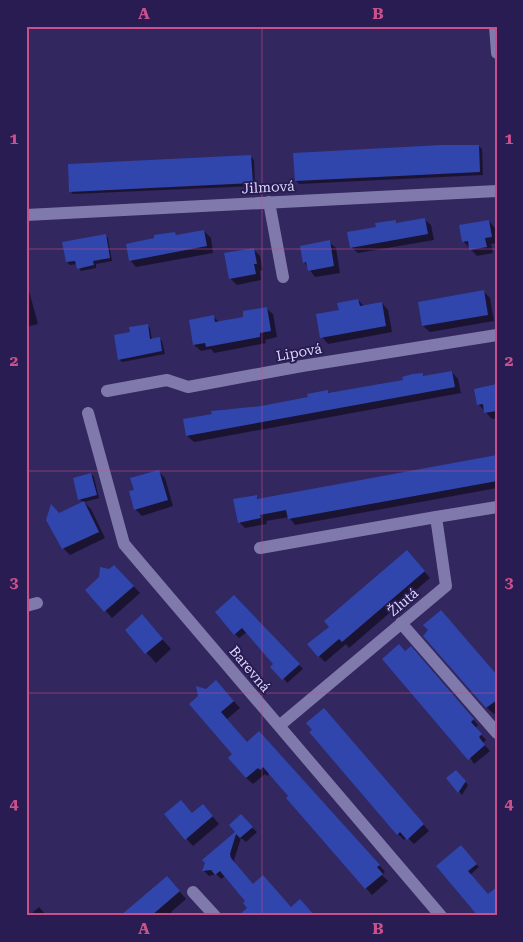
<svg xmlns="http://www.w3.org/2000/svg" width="523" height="942" font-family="'Roboto Serif',serif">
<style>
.shadow{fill:#0007}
.building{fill:#3046ad}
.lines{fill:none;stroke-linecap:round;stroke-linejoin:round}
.minor{stroke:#807aac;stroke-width:12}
.grid{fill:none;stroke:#c9518b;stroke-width:1;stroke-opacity:0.55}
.labels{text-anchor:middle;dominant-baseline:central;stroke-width:4;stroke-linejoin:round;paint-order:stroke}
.street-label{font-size:14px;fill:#dad7fa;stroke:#291c53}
.neatline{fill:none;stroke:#c9518b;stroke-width:2}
.grid-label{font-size:16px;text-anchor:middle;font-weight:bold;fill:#c9518b}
</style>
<rect width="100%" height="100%" fill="#32275e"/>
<path class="shadow" d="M479,146L482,149L483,175L299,184L296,181Z
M251,157L254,160L255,186L73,194L70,191Z
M424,219L431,225L434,240L358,253L351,247L377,228L395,221L398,224Z
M489,221L495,228L497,243L491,244L493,253L477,256L463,241Z
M204,231L211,238L213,253L136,267L130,260L174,233L177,236Z
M105,235L108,238L112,261L96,264V268L81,271L77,264L70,265L67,262Z
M329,242L336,248L340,273L315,277L304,262Z
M253,249L260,256L263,270L260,271L261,280L237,285L230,278Z
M26,280L38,324L26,327Z
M484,292L490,298L494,321L430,332L423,326L419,304Z
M358,300L364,306L382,303L388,310L392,332L328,344L322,337L340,311Z
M266,308L273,314L277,337L265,340L266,343L214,353L211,349L201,351L194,345L214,317L220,323L245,318Z
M147,325L150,328L152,340L159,338L162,341L165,354L122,362L119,359L132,333Z
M452,372L458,379L461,393L194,442L187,436L222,410L232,409L234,411L309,398L327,391L330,394L404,381L422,374L425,377Z
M497,386V418L492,419L478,404Z
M497,457V488L295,525L289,517L266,521L267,524L245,528L239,522L256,496L259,500Z
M158,471L165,478L173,506L142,516L135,509V491Z
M91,474L94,477L99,498L84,502L91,509L105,538L70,555L63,548L83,503L80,499Z
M413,558L430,578L349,648L346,644L325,662L319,656Z
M114,566L140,593L112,618L87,590Z
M234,597L303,669L287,683L274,664L247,632L239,638L235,634Z
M142,616L171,649L156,663L126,630Z
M425,636L497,675V712L494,714L487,708Z
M405,652L416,653L478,725L475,728L486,740L483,743L490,751L474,764Z
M222,688L240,708L227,719L247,743L323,804L324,803L385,872L382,875L388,881L372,895L288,798L290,796L270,773L267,776L265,774L253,784L246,778L206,690Z
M329,715L429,831L414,844L407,837L404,840L398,834Z
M456,771L468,785L462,795L448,778Z
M209,812L219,824L193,846L165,815Z
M246,821L257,832L246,842L241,838L234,860L236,865L253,885L291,909L305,906L275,916L249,908L247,901L225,876L221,879L216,874L209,876L204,871Z
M463,849L479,867L470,875L489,896L497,889V916H480L437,866Z
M174,885L186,899L171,912L175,916H122Z
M39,907L47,916H29Z"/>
<path class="building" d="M441,145H479L480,172L295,181L293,153Z
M251,155L253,183L69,192L68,164Z
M425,218L428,234L350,248L347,232L376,227L375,223L396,220V223Z
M489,220L492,237L485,238L487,247L469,250L468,241L462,242L459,225Z
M204,230L207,246L129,261L126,244L154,238V235L175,232L176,235Z
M106,234L110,258L93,261L94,265L77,269L75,261L66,262L62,242Z
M330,240L334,266L308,271L306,262L303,263L300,246Z
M254,248L257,264H254L256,274L229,279L224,253Z
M484,290L488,315L422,326L418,302Z
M358,299L360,306L382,302L386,326L320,338L316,314L339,310L337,303Z
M267,307L271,331L260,333V337L206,347L205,343L193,345L189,320L214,315L215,322L243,317V311Z
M148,324L150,339L160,337L162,351L118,360L114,335L130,332L129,327Z
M452,371L455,387L186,436L183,419L212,414L211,411L261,406L308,397L307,394L328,390V393L403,380L402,377L413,374L423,373V376Z
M497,384V411L484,413L483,404L477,405L474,389Z
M497,455V481L288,519L286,510L260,515L261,518L238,523L233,499L257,495V499Z
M159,470L168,500L134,510L129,491L134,490L130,478Z
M91,473L97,495L78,500L73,478Z
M84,501L99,532L62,549L46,520L51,504L59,513Z
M407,550L425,571L342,642L339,639L318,657L307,644L329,627L324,621Z
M114,565L134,586L104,612L85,590L99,577L100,567L109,569Z
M234,595L300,664L282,680L270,667L273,664L242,628L234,635L215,612Z
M441,610L497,675V700L486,708L423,636L428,630L423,625Z
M142,614L163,639L145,654L125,630Z
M399,644L405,651L411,646L474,719L471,722L482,734L479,737L485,745L468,760L382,659Z
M216,680L234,701L221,712L247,742L259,731L380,865L377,867L383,874L365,889L286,798L288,796L263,767L260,770L258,768L246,778L228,758L232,754L189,704L198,696L196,686L206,689Z
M324,708L424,824L407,840L400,832L397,835L309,732L312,730L306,723Z
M456,770L466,781L458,793L446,778Z
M181,800L192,813L203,804L213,816L185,840L164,814Z
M241,814L253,827L240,838L236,834L230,854L231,858L253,884L263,875L291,907L300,899L315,916H238L247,908L243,903L245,901L220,871L215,875L211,870L202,871L205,863L202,860L235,832L229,825Z
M461,845L477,864L468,871L488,894L497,887V911L491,916H478L436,866Z
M167,876L180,891L151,916H120Z"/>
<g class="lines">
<path class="minor" d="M495,26L497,53
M269,202L283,277
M26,215L497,191
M107,391L167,380L188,387L302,366L497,335
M88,413L124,544L441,916
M260,548L436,517
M26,606L37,603
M401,623L497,733
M279,726L446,586L436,517L497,507
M193,892L215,916"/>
</g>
<path class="grid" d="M262,26V916M26,249H497M26,471H497M26,693H497"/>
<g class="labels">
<g class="street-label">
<text transform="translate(268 187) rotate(-3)">Jilmová</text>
<text transform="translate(299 352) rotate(-10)">Lipová</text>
<text transform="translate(403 602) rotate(-40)">Žlutá</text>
<text transform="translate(250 669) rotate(50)">Barevná</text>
</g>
</g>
<rect width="523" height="942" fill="none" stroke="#291c53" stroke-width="55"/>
<rect x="28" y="28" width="468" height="886" class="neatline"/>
<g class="grid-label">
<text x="144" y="19">A</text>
<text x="378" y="19">B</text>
<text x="14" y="144">1</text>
<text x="509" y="144">1</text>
<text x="14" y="366">2</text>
<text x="509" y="366">2</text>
<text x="14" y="588">3</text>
<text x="509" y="588">3</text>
<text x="14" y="809">4</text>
<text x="509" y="809">4</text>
<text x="144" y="934">A</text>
<text x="378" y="934">B</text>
</g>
</svg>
